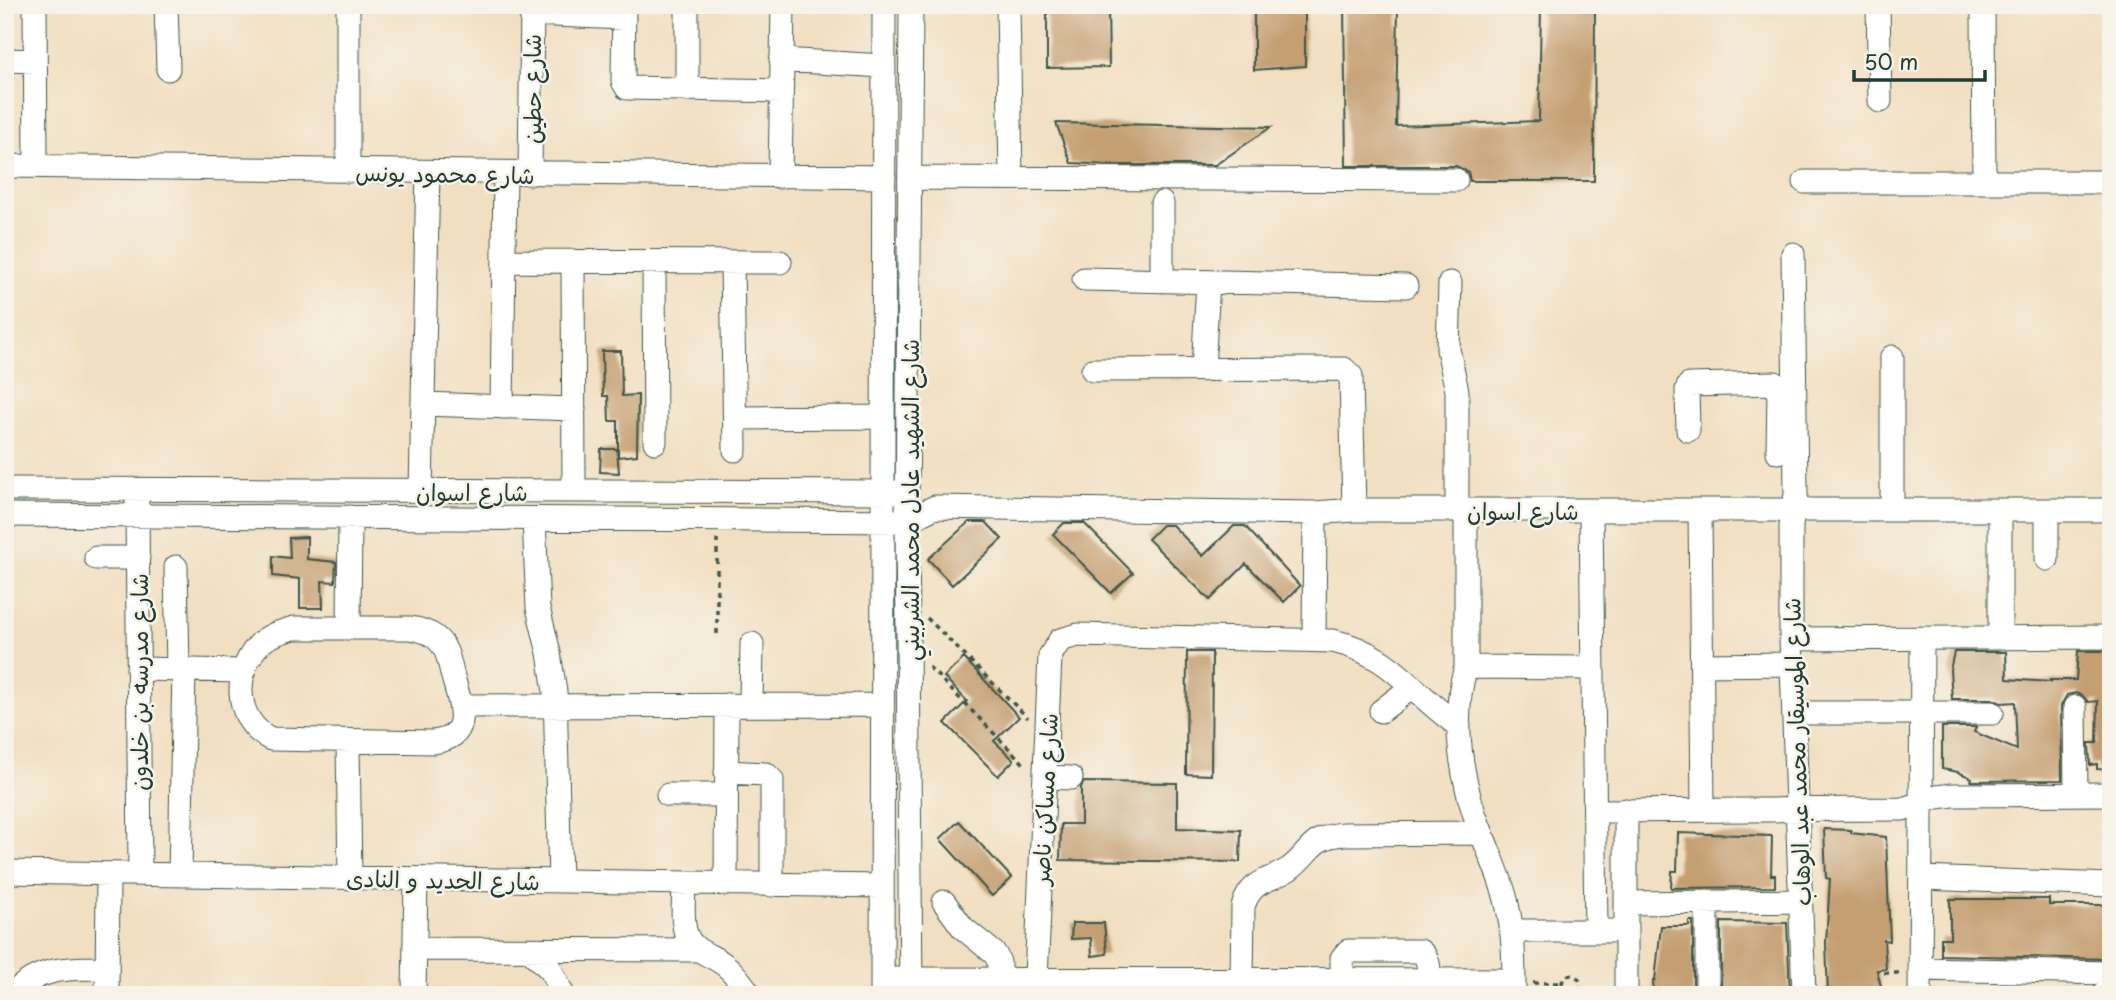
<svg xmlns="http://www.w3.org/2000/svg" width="2116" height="1000" font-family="'Playpen Sans','Playpen Sans Arabic',sans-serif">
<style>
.building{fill:#c49f72}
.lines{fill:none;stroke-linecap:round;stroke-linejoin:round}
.minor-casing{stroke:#3e5549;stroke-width:25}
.path{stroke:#3e5549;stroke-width:3.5;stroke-dasharray:5 5;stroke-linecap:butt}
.minor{stroke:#fff;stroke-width:23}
.labels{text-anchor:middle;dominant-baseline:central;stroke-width:5;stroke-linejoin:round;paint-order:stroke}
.street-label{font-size:23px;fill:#1f3d34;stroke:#f7f3e8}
</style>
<rect width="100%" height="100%" fill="#f7f3e8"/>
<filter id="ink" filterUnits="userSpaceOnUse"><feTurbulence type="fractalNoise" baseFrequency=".0143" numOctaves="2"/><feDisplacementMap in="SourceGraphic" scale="14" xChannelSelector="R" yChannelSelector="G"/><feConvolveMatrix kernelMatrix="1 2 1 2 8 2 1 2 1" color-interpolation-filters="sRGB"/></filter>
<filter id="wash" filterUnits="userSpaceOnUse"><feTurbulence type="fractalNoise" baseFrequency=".00686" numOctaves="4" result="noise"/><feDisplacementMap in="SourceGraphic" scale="28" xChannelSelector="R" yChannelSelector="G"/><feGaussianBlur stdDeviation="1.57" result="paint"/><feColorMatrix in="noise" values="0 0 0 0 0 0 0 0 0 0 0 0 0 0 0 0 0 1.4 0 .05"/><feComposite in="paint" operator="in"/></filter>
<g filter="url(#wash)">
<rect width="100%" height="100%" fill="#f1dfc1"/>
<g id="blocks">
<path class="building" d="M1047,5H1108L1109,67L1047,68Z
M1254,5H1305V66L1254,70Z
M1344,5H1398L1396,126L1539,121L1541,5H1595L1594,181H1470L1468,172L1456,166H1346Z
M1056,123L1271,127L1215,165H1111L1071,163Z
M602,351H621L622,396L638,395L637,455L618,457V421H609L608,396H603Z
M601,449H617L619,473L600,472Z
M969,522H986L1002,539L952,585L928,559Z
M1064,523H1084L1133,573L1111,593L1053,534Z
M1162,525H1172L1203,556L1234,526H1245L1300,586L1284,602L1246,564L1210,600L1148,539Z
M307,537V559L336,562L335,582L322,581L323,608H300V579L273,576V556L290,558L289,538Z
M2078,651H2111V770L2097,769V764L2090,765L2089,743H2097L2098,701L2088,702L2082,695L2076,693L2067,695L2061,706L2062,780L1971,781L1972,778L1958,772L1942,769V727H1976L1974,732L2017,750L2015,702L2001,703L1992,699H1952L1950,670L1954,652H2006L2007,679L2051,682L2050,680H2076Z
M1187,652H1212L1211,775L1186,774Z
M964,658L1019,717L994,741L1014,760L998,776L945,723L967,701L944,677Z
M1084,782L1177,783V828L1241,830L1240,862L1060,860L1061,824H1081V787Z
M959,821L1012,878L992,896L940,839Z
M1824,829L1851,830V833L1886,837L1890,941L1884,940L1886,969L1877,970L1883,995H1828L1826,943L1830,879L1826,878Z
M1678,833L1772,836L1771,875H1775V887L1671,888L1672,871H1677Z
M1950,899H2049V905H2111L2110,959L1941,955V938H1950Z
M1689,921H1693V995H1654L1653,980H1655L1661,926H1689Z
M1721,922L1787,923L1790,995H1721Z
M1072,923H1104L1107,954L1092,956L1091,938L1071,939Z"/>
</g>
</g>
<g filter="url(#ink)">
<use href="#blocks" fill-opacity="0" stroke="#3e5549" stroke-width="2"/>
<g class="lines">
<defs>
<path id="minor" d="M35,5L36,166
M166,5L168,69
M348,5V171
M624,5L623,81L627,88L781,91
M1008,5L1011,178
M1878,5L1880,101
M1983,5L1984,182
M531,14L624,18
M5,60L35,61
M781,60L884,66
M687,90V5
M5,166L884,177
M530,174L532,5
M780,177L783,5
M910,178L1456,180
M1805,182H2111
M1162,203V281
M1793,254L1796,494L1791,526V639L1804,995
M504,261L780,262
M573,261L574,491
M654,262L655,442
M732,262L735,450
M1084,279L1406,286
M1450,283L1448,349L1457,391V510
M1892,357V510
M1093,370L1344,369L1351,376L1354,510
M1203,370L1208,282
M423,404L574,409
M502,407L505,173
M735,418L882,417
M1688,430L1687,390L1689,385L1775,383L1779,388L1778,452
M5,489L897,492
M421,491L428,172
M137,503L140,874
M1466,510V667C1450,717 1462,787 1482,834C1491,858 1502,880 1507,904C1514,934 1514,964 1514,995
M1591,510L1596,931
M1700,510L1703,810
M2000,510V638
M2047,510V559
M5,515L907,521L935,507L1315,513L1354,510H2111
M534,519L538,608L549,653L555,692L560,881
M96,558H138
M176,567L178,670
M294,628H409C418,629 427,631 435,637C448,647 449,662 453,677C460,703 475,737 433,742L271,739C233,722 232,667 263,641C272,634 283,631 294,628Z
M349,628L350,517
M1791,639L2111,637
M1314,640L1315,513
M1702,665L1792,664
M1466,667L1593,668
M138,669L244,671
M751,705L752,644
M462,706L881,705
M2075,707L2076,794
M1381,711L1412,687
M1794,713H1992
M348,741L350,878
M726,772L766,774L772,780V885
M1045,777L1071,778
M668,795H726
M1595,811L1903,809L1937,797L1953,795L2111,794
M5,872L882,886
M180,875L184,670
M1921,878L2111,885
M684,883C684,899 681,919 686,934C692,952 711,954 725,965C735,973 743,984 750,995
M726,884L727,705
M944,902L963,928L995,954L999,962V979
M1707,902V995
M1626,903L1800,901
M1512,931H1610
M415,949L698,950
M530,951L551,970L563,995
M1920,969L2111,973
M895,979L1514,980
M1036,979L1050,656L1060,640L1078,635L1333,641C1394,655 1411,693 1459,726
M1242,979L1243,907C1251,879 1269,882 1289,869C1312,852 1309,837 1344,834L1481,833
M1342,980V958L1348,951H1420C1433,959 1428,981 1429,995
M12,995C39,966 70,968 107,968
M107,995L108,874
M414,995L416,879
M882,995L884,5
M911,995L907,521L911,5
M1626,995V810
M1920,995L1922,639
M2103,995L2111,989"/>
</defs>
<use href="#minor" class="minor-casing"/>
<path class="path" d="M927,618L1028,718
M717,634V538
M929,667L1027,767
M1884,973H1903
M1562 984a9 9 0 1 1 18 0a9 9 0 1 1-18 0Z
M1533,983H1562"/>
<use href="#minor" class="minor"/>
</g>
</g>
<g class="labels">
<g class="street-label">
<text transform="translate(531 89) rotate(-90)">شارع حطين</text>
<text transform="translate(445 173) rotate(1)">شارع محمود يونس</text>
<text x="472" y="491">شارع اسوان</text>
<text transform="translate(909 500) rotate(-90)">شارع الشهيد عادل محمد الشربيني</text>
<text x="1523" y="510">شارع اسوان</text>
<text transform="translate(138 682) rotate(-90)">شارع مدرسه بن خلدون</text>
<text transform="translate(1796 752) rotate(-92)">شارع الموسيقار محمد عبد الوهاب</text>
<text transform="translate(1044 799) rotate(-87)">شارع مساكن ناصر</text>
<text transform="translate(443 879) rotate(1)">شارع الحديد و النادى</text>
</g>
</g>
<rect width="2116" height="1000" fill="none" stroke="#f7f3e8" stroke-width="28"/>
<path d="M1854 70v10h131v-10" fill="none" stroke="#1f3d34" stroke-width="3.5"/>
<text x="1864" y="70" font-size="21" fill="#1f3d34" stroke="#f7f3e8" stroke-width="5" paint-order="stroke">50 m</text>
</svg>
